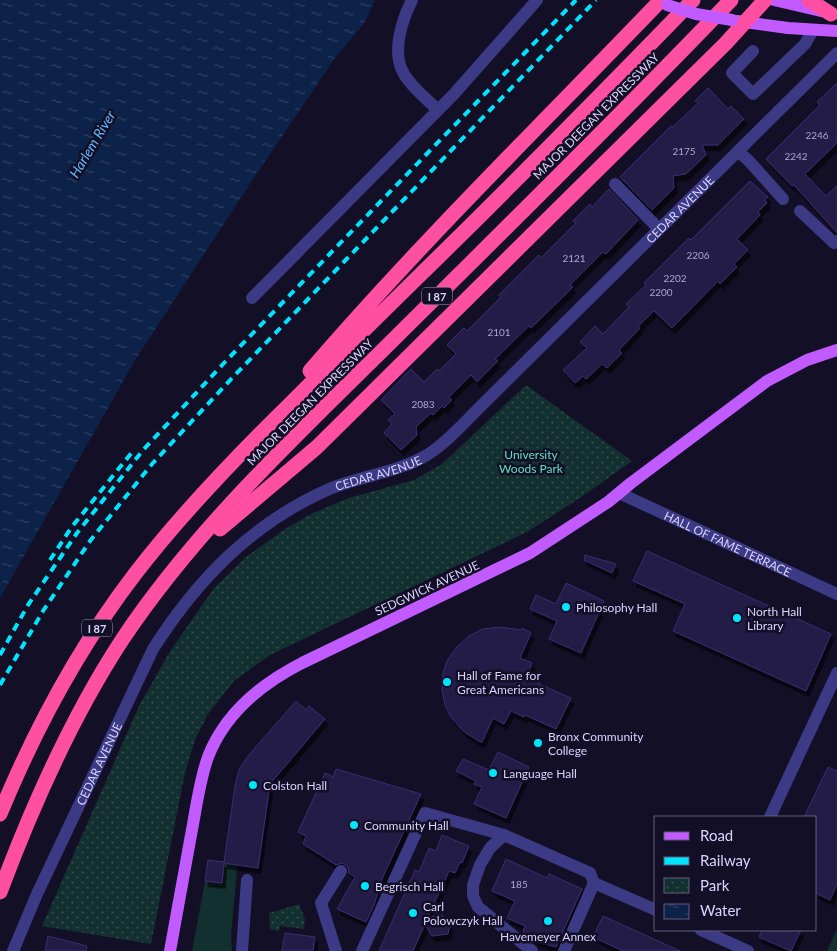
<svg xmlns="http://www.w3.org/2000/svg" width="837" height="951" font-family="Lato,sans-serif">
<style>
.grass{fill:#12302f}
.park{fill:url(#park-dots)}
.water{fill:url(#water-ripples)}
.building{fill:#241b47;stroke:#3b2d73;filter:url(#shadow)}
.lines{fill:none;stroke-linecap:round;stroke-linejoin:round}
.minor{stroke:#3d3a85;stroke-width:12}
.major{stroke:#c25bff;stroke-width:12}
.highway{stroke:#ff4fa3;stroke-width:15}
.rail{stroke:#00e5ff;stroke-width:4;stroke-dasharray:8 6;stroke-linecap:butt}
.major-bridge{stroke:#c25bff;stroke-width:12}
.poi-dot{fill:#00e5ff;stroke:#130f26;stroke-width:2}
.labels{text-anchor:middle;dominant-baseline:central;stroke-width:5;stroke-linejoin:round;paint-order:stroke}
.number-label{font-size:10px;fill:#aca6d1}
.shield{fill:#130f26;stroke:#9e99be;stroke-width:1}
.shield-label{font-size:11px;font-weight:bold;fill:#d9d4ff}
.street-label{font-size:12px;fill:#d9d4ff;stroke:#130f26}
.park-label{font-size:12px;fill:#5fe0c0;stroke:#130f26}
.poi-label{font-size:12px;fill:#d9d4ff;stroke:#130f26;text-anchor:start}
.water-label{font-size:14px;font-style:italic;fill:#62b6ff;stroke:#130f26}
</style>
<defs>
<pattern id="park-dots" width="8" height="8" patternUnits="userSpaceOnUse" patternTransform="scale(1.25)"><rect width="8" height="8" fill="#12302f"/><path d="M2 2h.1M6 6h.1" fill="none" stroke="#344d4e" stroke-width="1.8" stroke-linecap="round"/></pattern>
<pattern id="water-ripples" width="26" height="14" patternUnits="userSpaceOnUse" patternTransform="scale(1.25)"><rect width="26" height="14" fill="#0c2248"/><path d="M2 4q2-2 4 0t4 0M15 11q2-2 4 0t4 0" fill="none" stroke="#2f4163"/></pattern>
<filter id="shadow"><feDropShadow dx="3" dy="5.5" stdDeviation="0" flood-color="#0009"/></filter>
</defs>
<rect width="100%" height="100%" fill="#130f26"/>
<path class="grass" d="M238,860L231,935L232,951H192L205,881L222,883L225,862Z
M837,929V951H827Z"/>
<path class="park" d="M526,385L632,461L580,498L527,532L270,655L234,681L208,714L195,740L185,773L151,944L42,926L139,706L169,653L214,588L246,557L285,529L313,513L349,498L414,480L442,464Z
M299,904L305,919L304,929L280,926L279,931L270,929L269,913Z"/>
<path class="water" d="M0,0H375L365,22L335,58L247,188L134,362L0,598Z"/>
<path class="building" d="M837,83V143L805,174L826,196L837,186V233L794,185L792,186L766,159L820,105L817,102Z
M708,88L728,109L731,106L744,119L718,145H702L706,155L686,174L673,176L674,188L652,210L620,177L671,126L673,127L698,103L695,101Z
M750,181L768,197L765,200L767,203L758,212L760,215L737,239L748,250L734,264L737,267L720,284L718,281L672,328L654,311L638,326L640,328L619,350L622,353L607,368L602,364L586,379L583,376L575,383L563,370L587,348L580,342L595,326L603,334L629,307L626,304L646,285L644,283L689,238L691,240Z
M609,189L638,220L606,254L603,252L570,285L573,287L531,328L529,326L495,359L498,361L477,382L471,375L449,397L452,400L444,408L442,406L433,415L431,413L420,423L416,427L417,435L401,450L384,433L392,424L388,420L395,414L381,400L411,369L424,382L437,369L439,371L456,354L447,345L464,328L467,331L501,297L499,295L539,255L541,258L576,223L573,221L590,204L592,207Z
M647,551L831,634L806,691L673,631L685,604L633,581Z
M585,555L616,564L612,573L584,560Z
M566,583L604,601L581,653L549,639L557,621L530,609L536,595L556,604Z
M499,627L521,630L522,628L531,633L520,658L532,663L527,676L540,683L539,684L571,698L556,729L525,715L524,717L511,711L504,724L493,718L482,742H480L463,731L451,717L445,705L442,689L443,673L447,661L457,647L469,636L483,629Z
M296,701L306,710L309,706L325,719L270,784L258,868L224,863L222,883L205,881L208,860L224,862L235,786L239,770L248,756Z
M498,752L529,767L506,818L474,804L482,787L474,784L476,781L456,771L463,759L489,770Z
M828,767L837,771V884L830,900L816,893V817H804Z
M336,769L421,794L382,879L374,905L366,922L337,909L355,877L349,873L348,867L342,863L336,865L303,844L306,836L298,832L325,773L333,777Z
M442,835L469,846L462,863L460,862L455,873L449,871L428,917L442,915L451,927L449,929L448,934L432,936L425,924L413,951H379L415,870L419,872L429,848L436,851Z
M506,859L547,878L549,874L582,889L556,947L538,942L523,932L525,926L507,918L515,901L492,891Z
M603,916L680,951H623L593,937Z
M762,930H801L791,951L759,937Z
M285,933L315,937L313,951H282Z
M48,936L87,946L86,951H45Z"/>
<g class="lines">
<g class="minor">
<path d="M412,0C402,20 391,53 404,74C412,88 427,99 438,110"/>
<path d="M753,51L732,73L753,94L805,44L813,30"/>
<path d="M738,151L749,161L783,199"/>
<path d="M615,184L659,229"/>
<path d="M800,211L834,243L837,241"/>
<path d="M252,298L454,94L537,0"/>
<path id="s1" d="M619,493L837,594"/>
<path d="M770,817L837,673"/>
<path d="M504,835L490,848L480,865L473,885V896L478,907L532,951"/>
<path d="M701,930L748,951"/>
<path id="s2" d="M13,951L37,894L153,649C197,580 251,524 327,490C359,476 397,473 427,455C446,443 462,425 478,409L837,53"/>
<path d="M242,951L247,880"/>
<path d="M336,951L321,903L341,871"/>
<path d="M362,951L425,813L504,835L590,873L594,883L656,910"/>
<path d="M564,951L594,883"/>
</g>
<path class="major" d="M774,0L821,11
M737,21L788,28L837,31
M170,951C177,912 184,874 191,835C196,810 199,782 208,757C225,713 261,684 302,663L530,553L608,502L631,483L767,381L807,360L837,350"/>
<path class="highway" d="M809,0L831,14
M310,371C421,242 543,123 661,0
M220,529L317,447L726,43L765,0
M0,814C35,729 79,647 135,574C181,514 234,459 288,406C330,364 372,322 415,280C509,188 601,95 693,0
M0,892C33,804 71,718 122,640C197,527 301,431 397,336C509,225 622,114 731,0"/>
<path class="rail" d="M50,560L71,528L133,451
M0,655L28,605L77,533L144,449L224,363L576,0
M0,685L43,611L90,541L152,464L234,376L596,0"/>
<path class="major-bridge" d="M667,5L696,14L732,20"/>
</g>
<g class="poi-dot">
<circle cx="566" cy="607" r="5"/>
<circle cx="737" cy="618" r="5"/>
<circle cx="447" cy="682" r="5"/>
<circle cx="538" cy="743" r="5"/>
<circle cx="493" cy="773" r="5"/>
<circle cx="253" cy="785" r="5"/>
<circle cx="354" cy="825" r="5"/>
<circle cx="365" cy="886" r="5"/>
<circle cx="413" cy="913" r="5"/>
<circle cx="548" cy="921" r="5"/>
</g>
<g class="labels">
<g class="number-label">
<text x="817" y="135">2246</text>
<text x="684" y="151">2175</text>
<text x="796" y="156">2242</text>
<text x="698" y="255">2206</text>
<text x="574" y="258">2121</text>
<text x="675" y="278">2202</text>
<text x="661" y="292">2200</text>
<text x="499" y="332">2101</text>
<text x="423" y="404">2083</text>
<text x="519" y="884">185</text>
</g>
<g class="shield">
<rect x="422" y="287.5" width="30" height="17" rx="4"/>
<rect x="82" y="619.5" width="30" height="17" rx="4"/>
</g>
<g class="shield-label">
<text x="437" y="296">I 87</text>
<text x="97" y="628">I 87</text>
</g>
<g class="street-label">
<text transform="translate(596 116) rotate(-45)">MAJOR DEEGAN EXPRESSWAY</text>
<text stroke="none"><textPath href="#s2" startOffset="1031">CEDAR AVENUE</textPath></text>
<text transform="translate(310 402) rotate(-45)">MAJOR DEEGAN EXPRESSWAY</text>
<text stroke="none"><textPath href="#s2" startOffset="626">CEDAR AVENUE</textPath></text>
<text stroke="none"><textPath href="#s1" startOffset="120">HALL OF FAME TERRACE</textPath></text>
<text transform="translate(427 588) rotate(-25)">SEDGWICK AVENUE</text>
<text stroke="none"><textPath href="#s2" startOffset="206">CEDAR AVENUE</textPath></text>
</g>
<g class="park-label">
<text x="531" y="454">University<tspan x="531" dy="14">Woods Park</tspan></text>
</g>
<g class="poi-label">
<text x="576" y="607">Philosophy Hall</text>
<text x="747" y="611">North Hall<tspan x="747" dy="14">Library</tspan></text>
<text x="457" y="675">Hall of Fame for<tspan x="457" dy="14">Great Americans</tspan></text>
<text x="548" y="736">Bronx Community<tspan x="548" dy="14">College</tspan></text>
<text x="503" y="773">Language Hall</text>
<text x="263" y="785">Colston Hall</text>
<text x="364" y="825">Community Hall</text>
<text x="375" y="886">Begrisch Hall</text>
<text x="423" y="906">Carl<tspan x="423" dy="14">Polowczyk Hall</tspan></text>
<text x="548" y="936" text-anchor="middle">Havemeyer Annex</text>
</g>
<g class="water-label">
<text transform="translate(92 144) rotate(-59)">Harlem River</text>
</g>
</g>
<rect x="654" y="816" width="162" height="115" fill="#130f26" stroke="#625e7d"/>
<rect x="664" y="832" width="25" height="8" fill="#c25bff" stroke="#625e7d"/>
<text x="700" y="841" font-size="15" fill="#d9d4ff">Road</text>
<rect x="664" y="857" width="25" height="8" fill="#00e5ff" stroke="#625e7d"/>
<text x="700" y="866" font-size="15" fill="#d9d4ff">Railway</text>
<rect x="664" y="878" width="25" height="15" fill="url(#park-dots)" stroke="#625e7d"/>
<text x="700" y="891" font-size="15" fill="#d9d4ff">Park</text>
<rect x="664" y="904" width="25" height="15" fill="url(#water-ripples)" stroke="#625e7d"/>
<text x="700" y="916" font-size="15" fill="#d9d4ff">Water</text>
</svg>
